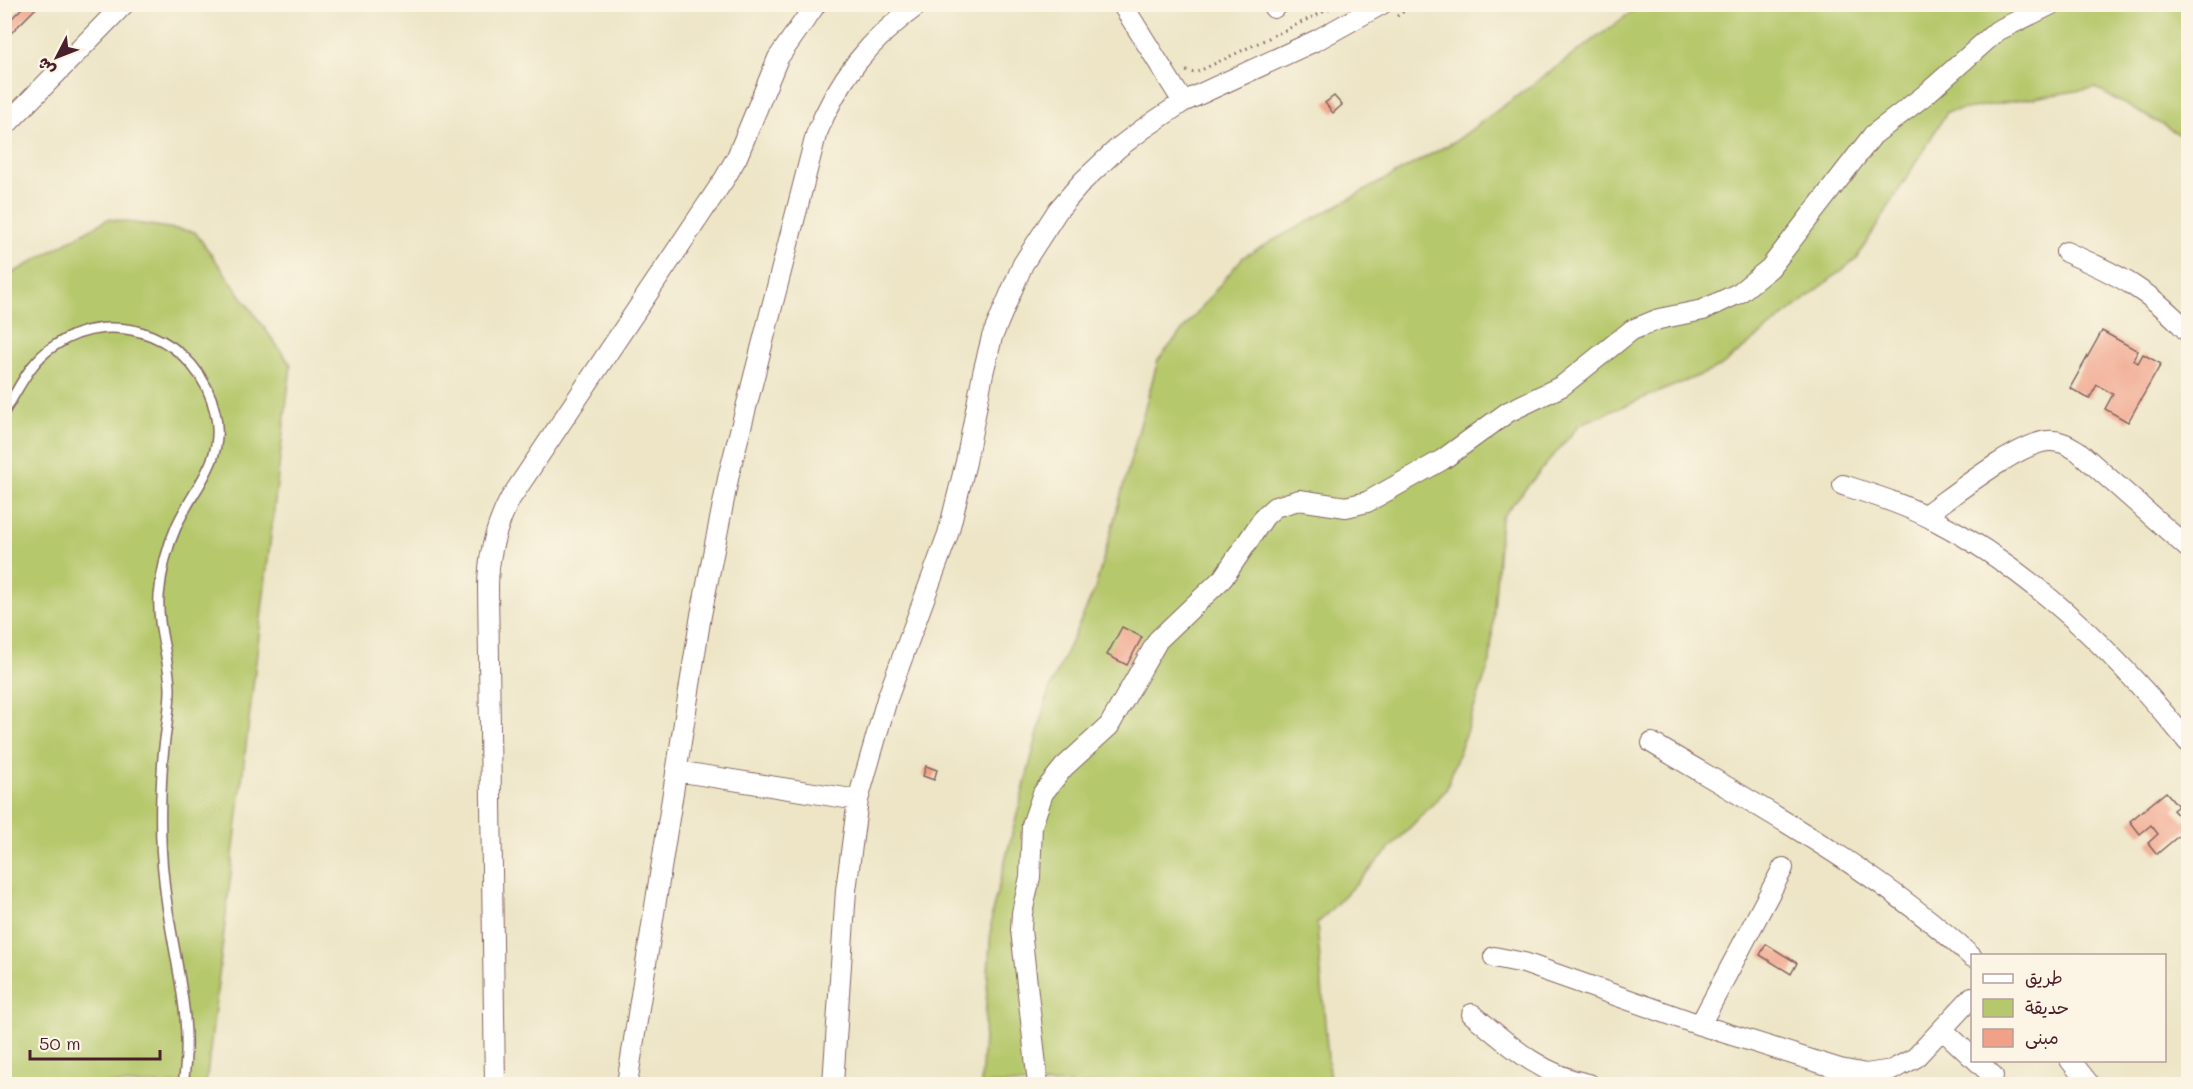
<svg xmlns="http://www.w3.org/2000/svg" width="2193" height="1089" font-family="Mali,'Playpen Sans Arabic',sans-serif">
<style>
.green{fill:#b6c86c;stroke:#80744c;stroke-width:1.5}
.building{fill:#f0a188}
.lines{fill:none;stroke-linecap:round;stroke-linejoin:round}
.lane-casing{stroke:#836461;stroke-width:12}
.street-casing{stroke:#836461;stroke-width:22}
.path{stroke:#836461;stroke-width:3;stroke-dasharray:1.5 4.5;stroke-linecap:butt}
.lane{stroke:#fff;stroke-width:9}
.street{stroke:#fff;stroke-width:20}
</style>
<rect width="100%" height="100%" fill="#fcf5e5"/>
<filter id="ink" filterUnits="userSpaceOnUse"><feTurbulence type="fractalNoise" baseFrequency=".0167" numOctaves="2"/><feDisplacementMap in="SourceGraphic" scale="12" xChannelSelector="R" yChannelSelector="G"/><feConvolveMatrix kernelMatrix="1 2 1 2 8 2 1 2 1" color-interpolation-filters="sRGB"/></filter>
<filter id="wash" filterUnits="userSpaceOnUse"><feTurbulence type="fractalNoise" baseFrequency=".008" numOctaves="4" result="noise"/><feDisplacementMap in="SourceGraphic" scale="24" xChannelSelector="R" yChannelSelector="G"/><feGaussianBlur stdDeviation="1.35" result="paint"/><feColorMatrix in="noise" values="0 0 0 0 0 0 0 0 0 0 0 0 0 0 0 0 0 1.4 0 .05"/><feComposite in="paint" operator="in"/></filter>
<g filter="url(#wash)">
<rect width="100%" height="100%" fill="#ede5c6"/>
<path class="green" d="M1641,5H2188V139L2095,88L1947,112L1857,258L1720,367L1580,424L1501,518L1490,662L1446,790L1317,924L1330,1084H981L992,912L1049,690L1095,589L1158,360L1243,257L1457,140Z
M108,219L195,232L291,365L206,1084H5L4,278Z"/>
<g id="blocks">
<path class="building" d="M26,4H40L10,34L4,26Z
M1334,96L1342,105L1333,113L1325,103Z
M2102,331L2138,351L2133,360L2138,363L2143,354L2161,364L2128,422L2105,409L2113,394L2097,385L2089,399L2070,388Z
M1122,627L1142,637L1127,665L1107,655Z
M926,766L937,770L934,780L923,776Z
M2166,792L2178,806L2173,810L2183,821L2186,818L2188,821V828L2157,854L2148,843L2158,834L2151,825L2140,834L2130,821Z
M1766,944L1797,963L1791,974L1760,955Z"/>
</g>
</g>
<g filter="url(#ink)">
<use href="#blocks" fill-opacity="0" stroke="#836461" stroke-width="1.5"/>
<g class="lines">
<defs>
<path id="lane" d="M4,412C19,389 29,362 54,346C116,304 199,339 215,412C226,460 195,485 177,525C167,547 161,572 159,596C157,627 169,657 170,688C170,711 165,734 163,757C160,798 159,839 164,880C170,949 195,1014 183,1084"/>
<path id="street" d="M1122,4L1183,102
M1274,8L1279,4
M4,127L124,4
M2066,252C2117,274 2151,291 2188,332
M1843,485C1874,495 1906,505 1936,521C2035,572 2119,657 2188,742
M1925,515C1951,497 2018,443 2048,441C2060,440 2068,445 2078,451L2188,548
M1652,743C1763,809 1877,870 1972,957
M676,771L858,800
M1494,957L1524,963L1700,1025L1840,1069L1866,1074L1892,1070L1915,1058L1972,997
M1472,1014C1508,1044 1542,1076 1589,1084
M1700,1025L1783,868
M1943,1030L1972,1057
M1976,1060L1993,1076
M2070,1060L2089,1084
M495,1084L488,588C488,556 495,528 510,499L725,178L737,157L778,58L816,4
M627,1084L701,615L729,474L816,135C838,79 870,39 919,4
M833,1084L846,890L858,800L887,699L948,534L966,462L983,373L992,337L1023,264L1058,210L1083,181L1118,148L1143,129L1183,102L1317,40L1382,4
M1038,1084L1021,930L1022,913L1030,877L1032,825L1043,793L1064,767L1109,726L1158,640L1223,578L1265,516L1275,507L1299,500L1346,507L1367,502L1442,460L1508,412L1562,386L1632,330L1659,319L1703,310L1739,293L1770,268L1873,135L1925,95L1997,31L2052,4"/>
</defs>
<use href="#lane" class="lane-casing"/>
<use href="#street" class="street-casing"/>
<path class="path" d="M1321,4L1325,12
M1397,16L1415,4
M1186,71L1195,73L1340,4"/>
<use href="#lane" class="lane"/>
<use href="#street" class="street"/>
</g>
</g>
<rect width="2193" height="1089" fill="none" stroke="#fcf5e5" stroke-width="24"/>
<rect x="1971" y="954" width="195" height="108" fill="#fcf5e5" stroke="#b59f9b" stroke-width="1.5"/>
<rect x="1983" y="974" width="30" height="9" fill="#ffffff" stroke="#b59f9b" stroke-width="1.5"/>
<text x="2025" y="984" font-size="18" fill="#4a1f2b">طريق</text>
<rect x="1983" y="999" width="30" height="18" fill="#b6c86c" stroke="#b59f9b" stroke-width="1.5"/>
<text x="2025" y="1014" font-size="18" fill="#4a1f2b">حديقة</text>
<rect x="1983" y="1029" width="30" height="18" fill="#f0a188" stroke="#b59f9b" stroke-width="1.5"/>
<text x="2025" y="1044" font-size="18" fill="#4a1f2b">مبنى</text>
<g transform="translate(57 57) rotate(228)" stroke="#fcf5e5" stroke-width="4.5" paint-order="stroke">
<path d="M0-4.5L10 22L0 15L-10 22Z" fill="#4a1f2b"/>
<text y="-9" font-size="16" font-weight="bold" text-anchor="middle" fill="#4a1f2b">ش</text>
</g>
<path d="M30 1050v9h130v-9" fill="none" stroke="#4a1f2b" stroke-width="3"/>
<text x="39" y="1050" font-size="18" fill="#4a1f2b" stroke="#fcf5e5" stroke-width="4.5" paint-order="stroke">50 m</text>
</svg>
